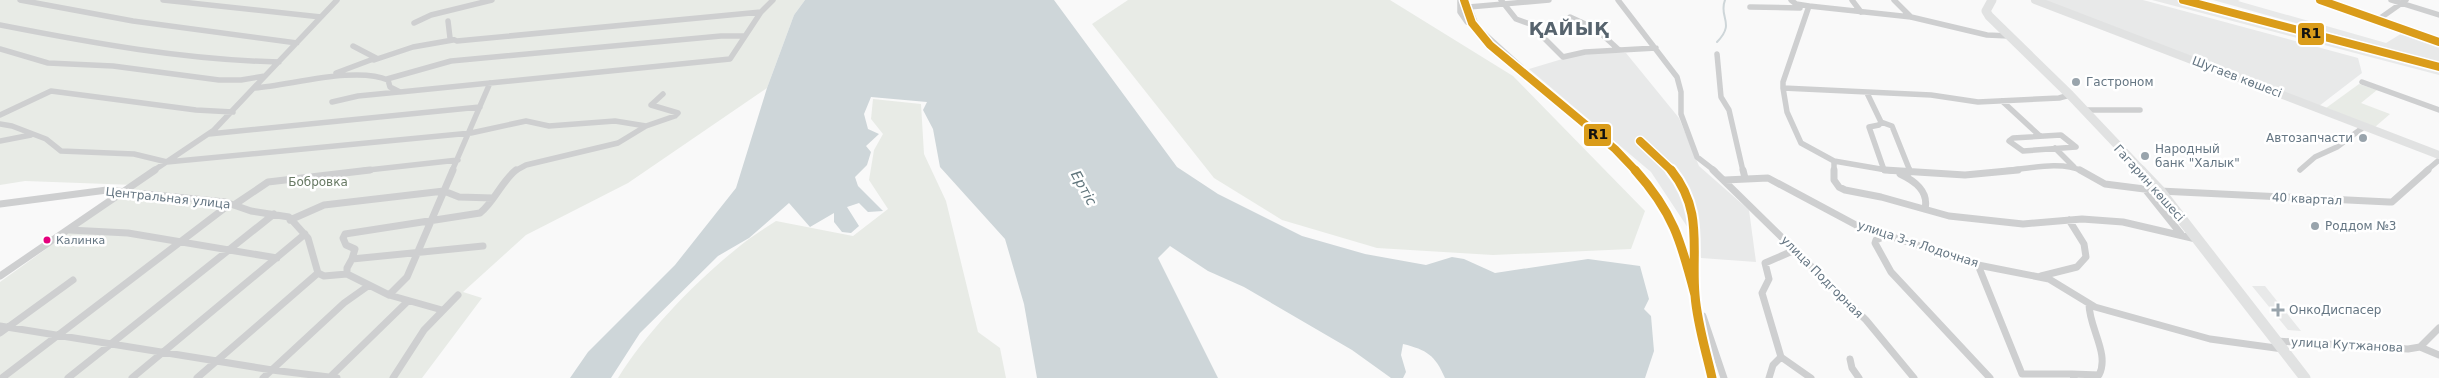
<svg xmlns="http://www.w3.org/2000/svg" width="2439" height="378" font-family="'DejaVu Sans',sans-serif">
<style>
.built{fill:#e8e9e9}
.green{fill:#e8ebe6}
.water{fill:#ced6d9}
.lines{fill:none;stroke-linecap:round;stroke-linejoin:round}
.stream{stroke:#ced6d9;stroke-width:2}
.minor-far1{stroke:#cecfd0;stroke-width:5.5}
.minor{stroke:#cecfd0;stroke-width:7}
.major{stroke:#e1e2e2;stroke-width:8}
.highway-far1{stroke:#e1e2e2;stroke-width:9}
.highway{stroke:#e1e2e2;stroke-width:11}
.rail-1-far1-casing{stroke:#fff;stroke-width:11}
.rail-1-casing{stroke:#fff;stroke-width:13}
.rail-1-far1{stroke:#da9c1a;stroke-width:8}
.rail-1{stroke:#da9c1a;stroke-width:9}
.poi-dot{fill:#99a4ac;stroke:#fff;stroke-width:2}
.bus-dot{fill:#e5007d;stroke:#fff;stroke-width:2}
.labels{text-anchor:middle;dominant-baseline:central;stroke-width:5;stroke-linejoin:round;paint-order:stroke}
.bus-label{font-size:11px;fill:#657683;stroke:#fff;text-anchor:start}
.street-label{font-size:12px;fill:#657683;stroke:#fff}
.poi-label{font-size:12px;fill:#657683;stroke:#fff;text-anchor:start}
.park-label{font-size:12px;fill:#687a64;stroke:#fff}
.water-label{font-size:14px;font-style:italic;fill:#60757c;stroke:#fff}
.district-label{font-size:18px;font-weight:bold;letter-spacing:1px;fill:#57646e;stroke:#fff}
.line-badge{stroke:#fff;stroke-width:2}
.pale-badge-label{font-size:14px;text-anchor:middle;font-weight:bold;fill:#111}
</style>
<rect width="100%" height="100%" fill="#f9f9f9"/>
<path class="built" d="M2044,0H2143L2358,58L2362,73L2319,106Z
M2152,0H2179L2439,68V75Z
M2213,0H2240L2238,1L2386,43L2404,32L2439,44V63Z
M1589,51L1626,53L1679,118L1699,166L1749,210L1756,262L1701,258L1692,234L1651,172L1529,69Z
M2252,286H2265L2301,331L2288,330Z"/>
<path class="green" d="M0,0H805L794,15L767,88L628,183L526,235L463,292L482,298L422,378H0V282L135,185L25,181L0,185Z
M1128,0H1390L1513,76L1645,211L1631,249L1493,255L1377,248L1282,220L1214,178L1092,24Z
M2359,84L2377,90L2361,103L2390,114L2375,127L2326,108Z
M873,99L921,104L924,154L946,201L978,332L1000,348L1006,378H618C644,335 695,282 735,250C748,239 762,230 776,221L853,236L888,209L869,180L874,150L883,134L871,119Z"/>
<path class="water" d="M805,0H1054L1177,167L1218,194L1302,236L1365,254L1426,265L1452,257L1464,259L1495,273L1588,259L1640,266L1649,299L1644,309L1651,316L1654,351L1645,378H1445C1435,355 1427,350 1403,344L1401,355L1406,372L1403,378H1391L1352,350L1244,287L1208,271L1170,246L1158,258L1218,378H1037L1024,304L1005,239L940,167L933,129L923,110L927,102L871,97L864,114L868,129L879,134L866,146L871,152L867,165L855,177L858,186L883,211L868,212L859,203L847,207L859,226L851,233L842,232L834,222V213L810,227L789,203L749,238L718,256L640,333L611,378H570L588,352L675,265L736,188L767,88L794,15Z"/>
<g class="lines">
<path class="stream" d="M1717,42C1736,23 1718,17 1725,0"/>
<path class="minor-far1" d="M20,0L133,21L297,43
M163,0L321,17
M1460,0V12L1467,22
M1501,0L1516,19L1530,24L1563,57L1585,52L1656,48
M1618,0L1677,77L1681,92V114L1697,157L1715,171
M1791,0L1796,4L1809,6L1783,82V88L1787,112L1801,143L1834,161V171
M1852,0L1861,12
M1894,0L1911,17
M2326,0L2439,40
M2391,0L2439,15
M1809,6L1911,17L1987,35L2009,36
M1750,7L1800,8
M1570,17L1596,29L1619,50
M2379,19L2406,0
M448,21L450,38L457,41L761,12
M414,23L431,15L492,0
M0,25C92,43 185,60 279,62
M0,49L48,63L113,66L219,80H241L265,76
M1717,54L1721,97L1729,110L1743,171
M374,60L413,47L453,40
M1521,67L1477,27L1469,7L1549,0
M336,73L376,58L353,46
M387,79L451,61L721,36H744
M2362,82L2439,110
M255,88C292,85 356,66 388,80L390,87L400,92L730,59L761,12L773,0
M1783,88L1931,95L1978,102L2059,98L2070,95
M1867,93L1881,122L1879,125L1869,127L1884,170
M2002,101L2040,136
M332,102L358,96L399,92
M2084,110H2140
M0,115L51,91L196,110L233,112
M1881,122L1892,126L1910,171
M0,124L12,126L46,139L61,151L134,154L167,162L471,133L526,121L549,126L615,121L646,126
M209,134L480,107
M2061,135L2076,147L2023,151L2009,141L2013,138Z
M0,141L31,135
M2055,148L2074,167
M1834,161L1892,171
M2300,170L2315,157L2337,147L2365,126
M153,171L214,130L337,0
M359,171L458,160
M452,171L490,83
M515,171L526,165L618,143L646,126L675,116L678,113L651,105L663,94
M2004,171C2027,169 2061,160 2082,171
M2426,171L2439,160"/>
<path class="minor" d="M1713,170L1866,320L1914,378
M1743,170L1745,178
M1834,170V180L1839,187L1845,190L1881,197L1949,216L2023,224L2082,219L2123,222L2196,239
M1885,170L1965,175L2018,170
M1909,170L1910,172
M2080,170L2105,184L2160,191L2389,202H2392L2428,170
M1900,174C1915,181 1929,191 1925,209
M1725,180L1768,178L1856,225L1978,265L2049,279L2095,307L2210,339L2283,349
M2145,189L2181,234
M0,204L107,190L225,202L251,211L289,217L308,238L318,273L324,276L347,274L389,295L442,310
M234,205L268,182L370,170
M290,220L324,205L444,191L459,197L493,198
M69,230L128,233L277,258
M1887,235L1876,240L1875,243L1891,272L1990,378
M352,259L355,249L346,245L343,238L345,234L480,213C495,201 501,182 516,170
M1978,265L2022,374H2072L2074,378
M347,274V268L352,259L483,246
M0,276L155,170
M2041,276L2077,267L2086,257L2084,244L2069,220
M389,295L407,277L453,170
M1703,316L1724,378
M0,326L272,370L337,378
M0,333L73,280
M2276,341L2408,349L2420,347L2439,328
M2420,347L2439,355
M1781,357L1811,378
M1850,359L1852,368L1859,378
M2072,374L2099,375C2110,354 2089,328 2089,304
M2,378L230,204
M68,378L274,214
M132,378L305,234
M197,378L318,273
M263,378L344,303L368,286
M329,378L408,301
M393,378L424,330L458,295
M1769,378L1773,365L1781,357L1762,293L1769,279L1765,263L1795,250"/>
<path class="major" d="M2035,0L2439,155"/>
<path class="highway-far1" d="M1992,0L1986,11L1989,16L2070,95L2142,171"/>
<path class="highway" d="M2140,170L2160,191L2305,378"/>
<defs>
<path id="rail-1-far1" d="M1464,0L1472,23L1490,45L1615,149L1636,171
M2183,0L2439,67
M2320,0L2439,42
M1640,141L1672,171"/>
<path id="rail-1" d="M1635,170C1673,212 1681,241 1695,295
M1671,170C1704,211 1691,248 1695,295C1697,323 1706,351 1712,378"/>
</defs>
<use href="#rail-1-far1" class="rail-1-far1-casing"/>
<use href="#rail-1" class="rail-1-casing"/>
<use href="#rail-1-far1" class="rail-1-far1"/>
<use href="#rail-1" class="rail-1"/>
</g>
<g class="poi-dot">
<circle cx="2076" cy="82" r="5"/>
<circle cx="2363" cy="138" r="5"/>
<circle cx="2145" cy="156" r="5"/>
<circle cx="2315" cy="226" r="5"/>
<path d="M2275.5 302.5h5v5h5v5h-5v5h-5v-5h-5v-5h5z"/>
</g>
<circle class="bus-dot" cx="47" cy="240" r="4.5"/>
<g class="labels">
<g class="bus-label">
<text x="56" y="240">Калинка</text>
</g>
<g class="street-label">
<text transform="translate(2237 77) rotate(21)">Шугаев көшесі</text>
<text transform="translate(2149 183) rotate(48)">Гагарин көшесі</text>
<text transform="translate(168 198) rotate(6)">Центральная улица</text>
<text transform="translate(2307 199) rotate(3)">40 квартал</text>
<text transform="translate(1918 244) rotate(18)">улица 3-я Лодочная</text>
<text transform="translate(1822 277) rotate(45)">улица Подгорная</text>
<text transform="translate(2347 345) rotate(3)">улица Кутжанова</text>
</g>
<g class="poi-label">
<text x="2086" y="82">Гастроном</text>
<text x="2353" y="138" text-anchor="end">Автозапчасти</text>
<text x="2155" y="149">Народный<tspan x="2155" dy="14">банк "Халык"</tspan></text>
<text x="2325" y="226">Роддом №3</text>
<text x="2289" y="310">ОнкоДиспасер</text>
</g>
<g class="park-label">
<text x="318" y="182">Бобровка</text>
</g>
<g class="water-label">
<text transform="translate(1084 188) rotate(61)">Ертіс</text>
</g>
<g class="district-label">
<text x="1569" y="28">ҚАЙЫҚ</text>
</g>
</g>
<g class="line-badge">
<rect x="2297" y="22" width="28" height="24" rx="5" fill="#da9c1a"/>
<rect x="1583" y="123" width="29" height="24" rx="5" fill="#da9c1a"/>
</g>
<g class="pale-badge-label">
<text x="2311" y="38">R1</text>
<text x="1598" y="139">R1</text>
</g>
</svg>
